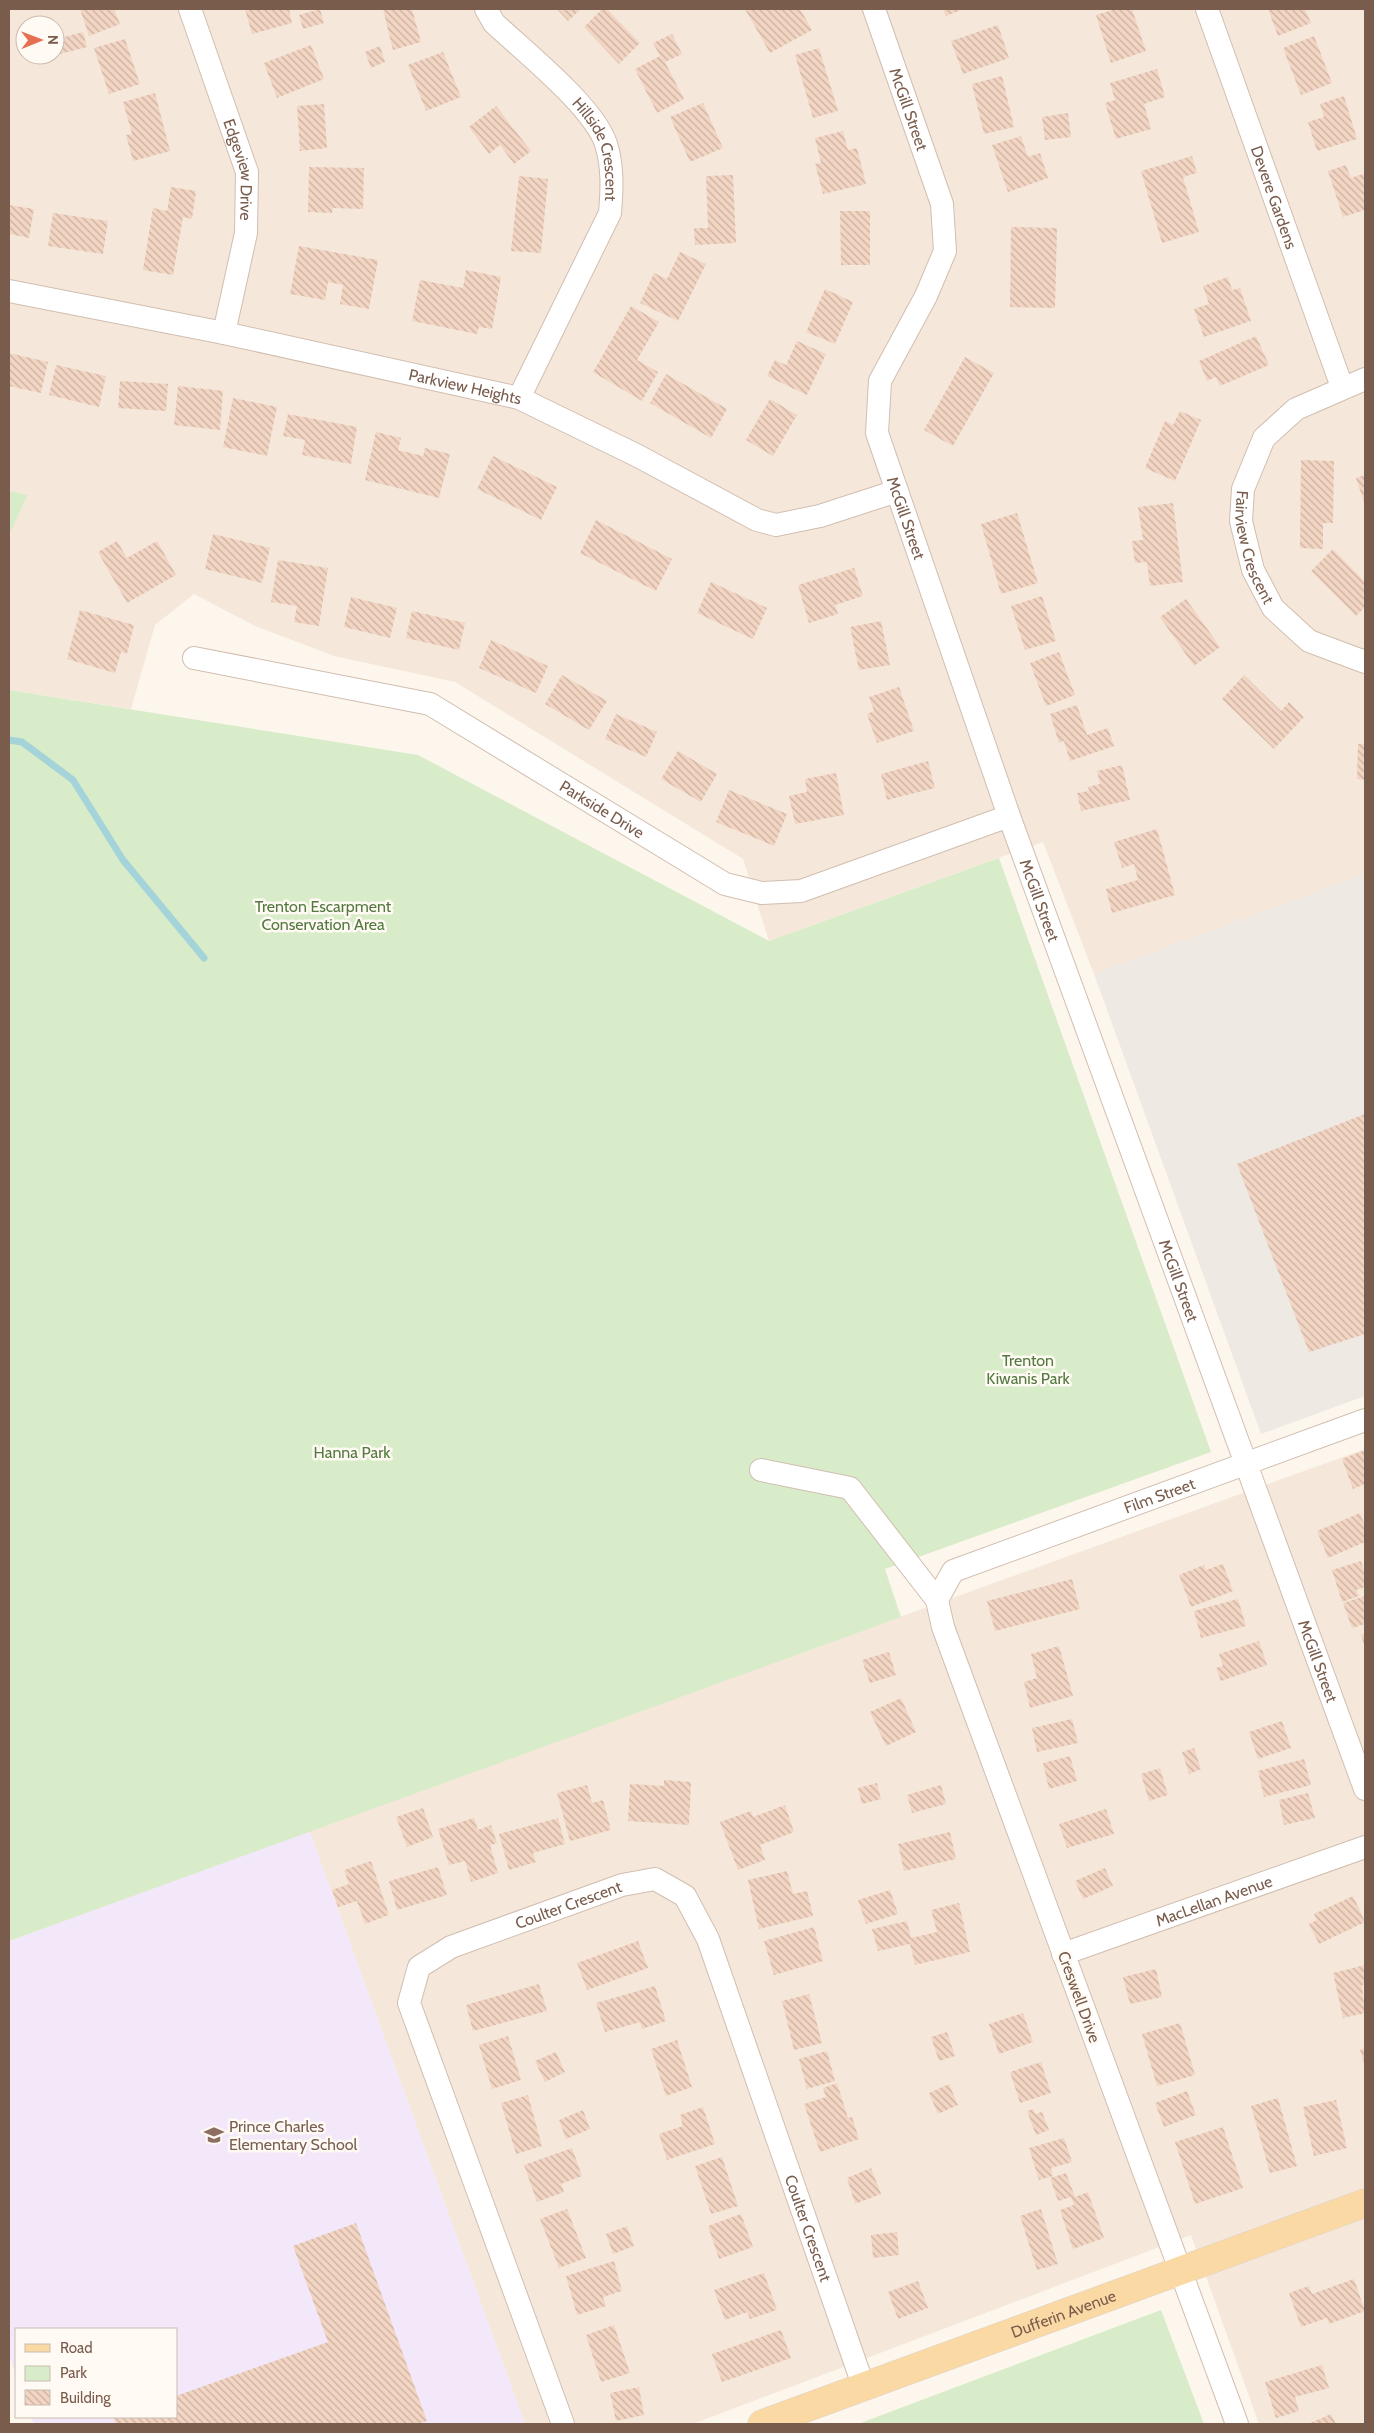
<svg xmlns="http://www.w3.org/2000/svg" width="1374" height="2433" font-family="Cabin,sans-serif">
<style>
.residential{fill:#f5e8da;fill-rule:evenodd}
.industrial{fill:#efe9e4}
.education{fill:#f3e8fa}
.green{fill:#d8ecc9}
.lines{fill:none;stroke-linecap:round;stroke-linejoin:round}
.stream{stroke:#a5d3da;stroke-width:7}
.building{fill:url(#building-back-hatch)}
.minor-casing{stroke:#d1beb0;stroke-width:24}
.major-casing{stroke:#dad1cd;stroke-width:29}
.minor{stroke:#fff;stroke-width:22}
.major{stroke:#fbd9a5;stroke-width:28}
.labels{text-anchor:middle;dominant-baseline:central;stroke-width:5;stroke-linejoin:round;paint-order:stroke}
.street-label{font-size:16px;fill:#7a5c4d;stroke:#fffaf3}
.park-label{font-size:16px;fill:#537a41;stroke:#fffaf3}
.education-label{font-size:16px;fill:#785e54;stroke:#fffaf3;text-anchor:start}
</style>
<defs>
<pattern id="building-back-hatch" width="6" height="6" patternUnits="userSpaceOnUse" patternTransform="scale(1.25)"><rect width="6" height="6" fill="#f3d5c3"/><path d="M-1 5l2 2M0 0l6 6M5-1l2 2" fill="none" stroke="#cab0a1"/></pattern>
</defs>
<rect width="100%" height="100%" fill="#fdf6ec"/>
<path class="residential" d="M9,9H1365V874L1094,974L1043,842L769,941L743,859L455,682L334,656L253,625L194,594L155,625L131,709L9,690V535L28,495L9,491ZM25,25H55V55H25Z
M1365,1449V2424H1259L1191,2235L693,2424H525L309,1830Z"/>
<path class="industrial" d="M1365,874V1396L1261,1434L1094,974Z"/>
<path class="education" d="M309,1830L525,2424H34L31,2417H176V2329H16V2375L9,2355V1941Z"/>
<path class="green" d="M9,491L28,495L9,535Z
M9,690L418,755L769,941L999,858L1211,1452L885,1569L901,1617L9,1941Z
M1161,2310L1204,2424H858Z"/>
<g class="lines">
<path class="stream" d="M9,740L22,742L73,780L123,860L204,958"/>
</g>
<path class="building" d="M80,9H114L120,24L89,36Z
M245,9H289L292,23L252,34Z
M320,9L324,23L303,29L299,15Z
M383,9H412L421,42L393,50Z
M557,9H581L568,21Z
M602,9H607L640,43L619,64L584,27Z
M745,9H800L812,30L770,53Z
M943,9H963L946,16Z
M1116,9H1132L1146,51L1111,63L1096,15Z
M1268,9H1305L1311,23L1278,36Z
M998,25L1009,58L963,74L951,41Z
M83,32L87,47L60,54L57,39Z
M672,34L682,54L665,62L684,99L657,113L635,69L660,56L653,43Z
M1314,36L1332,83L1301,95L1283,48Z
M125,39L140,84L109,94L94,48Z
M311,45L324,79L277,98L264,63Z
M380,46L385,62L371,68L365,52Z
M819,48L838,111L813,118L795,55Z
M443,52L461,97L426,111L408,65Z
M1157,69L1165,97L1144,104L1151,129L1116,139L1105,103L1115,100L1110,83Z
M1002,76L1014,127L984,134L972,84Z
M155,93L170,151L133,161L126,135L132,134L123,102Z
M1344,96L1357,139L1317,151L1308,122L1324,117L1320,104Z
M703,103L723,148L690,162L670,117Z
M324,104L327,148L300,151L297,106Z
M496,106L531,151L514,164L500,145L489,154L469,127Z
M1068,113L1071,137L1045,140L1042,117Z
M843,131L848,150L857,148L866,184L823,194L815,164L821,163L815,138Z
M1021,136L1028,157L1040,153L1048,178L1008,192L992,145Z
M1192,156L1197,173L1183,177L1199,232L1162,243L1141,171Z
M1346,165L1351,178L1365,173V210L1343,217L1328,171Z
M309,167L364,168L363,209L333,208L332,213L308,212Z
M733,175L736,243L695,245L694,228H708L706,176Z
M519,176L548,179L541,253L511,251Z
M171,187L196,191L192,219L183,217L173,275L143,270L153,208L167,211Z
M9,205L34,209L29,238L9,234Z
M840,211H870V265H841Z
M53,213L108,221L103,254L48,246Z
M1011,227L1057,228L1055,308L1010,307Z
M299,246L378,260L369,309L340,304L343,285L328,282L325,300L290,294Z
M680,252L706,264L678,321L640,303L654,273L667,279Z
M466,270L501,277L492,329L479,327L477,334L412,321L420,280L463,288Z
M1228,277L1232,290L1240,288L1251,321L1204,337L1194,309L1209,304L1203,286Z
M825,289L853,302L835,344L806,332Z
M631,306L659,322L637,360L658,372L642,401L593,372Z
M1256,336L1269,365L1220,386L1216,377L1207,381L1199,361Z
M797,341L826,354L807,395L767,376L775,360L786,365Z
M9,353L48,362L41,393L9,386Z
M965,357L994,373L953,446L924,430Z
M56,365L106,376L99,407L49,395Z
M666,374L727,409L711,438L650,403Z
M120,381L168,384L166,411L118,408Z
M178,386L223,391L220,430L174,425Z
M233,398L277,407L267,456L223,447Z
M770,399L797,415L773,456L746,440Z
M1180,411L1201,420L1175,481L1145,468L1165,421L1173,425Z
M288,414L357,427L351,464L302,455L305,440L283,436Z
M376,432L401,438L398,450L423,456L425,448L450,454L439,498L365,480Z
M493,456L557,487L541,520L477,489Z
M1301,460L1334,461L1333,523H1323V549L1300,548Z
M1365,475V505L1356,478Z
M1173,503L1183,582L1150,586L1147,562L1135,563L1132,541L1143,540L1138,507Z
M1017,513L1038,583L1001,594L981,524Z
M596,520L672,559L656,591L580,553Z
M213,534L270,548L262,583L205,569Z
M117,541L127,558L157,541L176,575L127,603L98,552Z
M1333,549L1365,582V607L1356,616L1311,571Z
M278,560L328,568L319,626L294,622L297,606L271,602Z
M854,568L863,596L835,605L838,614L809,623L798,585Z
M711,582L767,608L753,639L697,613Z
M1042,596L1056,641L1025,650L1011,606Z
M351,597L397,608L390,638L344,627Z
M1186,599L1220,647L1194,666L1160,617Z
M80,610L134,625L127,654L121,652L115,673L67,659Z
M412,611L465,623L459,650L406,638Z
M881,621L890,665L859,670L850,627Z
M491,640L548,666L536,693L479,668Z
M1059,652L1075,695L1046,706L1030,663Z
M562,675L607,701L589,730L545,704Z
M1244,675L1281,711L1289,702L1304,717L1274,749L1222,699Z
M899,687L914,731L877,743L867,714L874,711L869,697Z
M1077,705L1087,735L1108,728L1114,746L1070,761L1064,741L1059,743L1050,714Z
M616,714L657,732L646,757L605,739Z
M1358,744H1365V780L1357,779Z
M678,751L717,774L701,802L661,779Z
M928,761L935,788L887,800L881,774Z
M1122,765L1130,800L1081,811L1077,793L1089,791L1088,787L1100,784L1097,771Z
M836,773L844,815L795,824L789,796L807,792L805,779Z
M729,790L787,814L774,846L716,822Z
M1157,829L1175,895L1112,913L1106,889L1138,880L1134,864L1122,868L1114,842Z
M1365,1114V1334L1309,1352L1237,1164Z
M1365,1450V1484L1353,1489L1342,1459Z
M1360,1513L1365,1526V1542L1328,1558L1317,1531Z
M1361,1561L1365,1574V1587L1356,1590L1359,1596L1342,1602L1332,1570Z
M1223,1564L1233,1591L1191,1607L1179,1575L1204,1565L1206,1570Z
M1072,1579L1080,1609L995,1631L987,1601Z
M1365,1596V1624L1352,1628L1343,1603Z
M1238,1599L1246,1626L1201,1638L1194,1611Z
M1365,1634V1648L1361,1635Z
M1259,1641L1267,1665L1221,1681L1216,1668L1223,1666L1219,1654Z
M1059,1646L1073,1696L1030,1708L1024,1682L1037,1678L1031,1654Z
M889,1652L896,1675L870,1683L862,1660Z
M901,1698L916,1732L886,1746L870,1712Z
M1072,1719L1078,1743L1037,1752L1032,1728Z
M1282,1721L1291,1748L1258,1759L1249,1732Z
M1194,1748L1201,1769L1189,1774L1182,1752Z
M1070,1756L1077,1781L1049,1789L1043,1763Z
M1304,1759L1311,1785L1264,1797L1258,1771Z
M1160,1768L1168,1795L1149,1801L1141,1774Z
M664,1780L691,1782L689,1825L628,1821L630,1784L664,1786Z
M877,1783L881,1799L862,1804L858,1788Z
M587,1785L592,1803L603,1800L611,1830L570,1841L557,1793Z
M941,1785L946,1804L912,1813L907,1795Z
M1308,1793L1315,1818L1284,1825L1279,1800Z
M785,1805L794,1832L760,1845L765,1860L738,1870L720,1822L751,1811L753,1817Z
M423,1808L433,1837L407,1847L396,1817Z
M1106,1809L1114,1834L1067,1848L1059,1824Z
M474,1818L478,1830L491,1825L497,1843L490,1845L498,1873L471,1882L465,1861L449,1865L438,1829Z
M558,1818L565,1844L533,1853L536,1862L509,1870L499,1834Z
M950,1832L956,1859L904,1871L898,1844Z
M371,1861L389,1915L365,1924L357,1901L338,1907L332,1890L349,1884L344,1870Z
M438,1867L447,1895L397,1910L389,1881Z
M1105,1868L1113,1886L1083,1899L1075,1881Z
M787,1871L793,1894L807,1891L813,1916L759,1929L748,1880Z
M890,1890L898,1914L866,1924L858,1900Z
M1353,1896L1365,1922L1319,1944L1309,1924L1317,1920L1314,1914Z
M959,1903L970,1952L915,1965L910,1944L878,1951L872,1929L907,1921L911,1938L937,1932L931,1910Z
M814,1927L823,1961L774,1975L764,1941Z
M638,1941L648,1968L587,1990L577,1963Z
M1365,1965V1984L1362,1985L1365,2013L1343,2018L1333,1973Z
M1156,1969L1162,1997L1130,2004L1123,1977Z
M539,1984L547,2011L473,2031L466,2005Z
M655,1986L666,2021L642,2029L640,2022L605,2032L596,2003Z
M809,1994L822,2043L794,2050L782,2001Z
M1023,2013L1033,2042L999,2054L989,2024Z
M1180,2023L1195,2075L1157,2086L1142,2034Z
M947,2032L955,2056L939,2061L931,2037Z
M508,2036L521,2080L492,2089L479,2045Z
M677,2040L692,2087L666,2096L651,2049Z
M1365,2048V2066L1360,2050Z
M827,2051L835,2081L807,2089L799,2059Z
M556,2052L565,2072L545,2082L535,2061Z
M1041,2062L1051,2093L1020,2103L1010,2072Z
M837,2083L848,2118L852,2117L859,2139L820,2152L804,2104L826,2097L823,2088Z
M949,2084L958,2105L938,2114L929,2093Z
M1187,2091L1196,2115L1164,2127L1155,2103Z
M528,2095L542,2146L516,2154L501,2103Z
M1278,2098L1297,2166L1270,2173L1251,2106Z
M1336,2100L1347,2148L1314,2156L1303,2107Z
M703,2107L715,2144L667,2160L659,2134L683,2126L680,2115Z
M1033,2109L1035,2114L1042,2112L1049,2130L1036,2135L1027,2111Z
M583,2110L590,2129L566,2139L559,2120Z
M1223,2127L1243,2188L1195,2204L1175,2142Z
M1064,2138L1072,2162L1051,2168L1053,2176L1039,2180L1029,2148Z
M572,2148L582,2176L561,2184L564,2192L537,2202L524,2165Z
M722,2157L738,2206L711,2214L695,2166Z
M871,2168L881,2194L855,2204L847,2178Z
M1066,2173L1075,2197L1088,2192L1104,2238L1073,2249L1060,2210L1074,2205L1071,2197L1058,2201L1050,2178Z
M567,2209L586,2258L559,2268L540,2219Z
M1041,2209L1058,2264L1037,2270L1020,2216Z
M741,2214L753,2247L719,2259L708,2226Z
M356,2223L427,2421L417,2424H116L113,2417H176V2396L328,2342L293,2246Z
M627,2226L634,2246L613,2254L606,2234Z
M897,2232L899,2255L873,2258L871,2235Z
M614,2261L622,2291L603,2297L606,2306L577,2315L566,2276Z
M764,2273L777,2310L750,2319L747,2312L725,2320L714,2290Z
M1354,2279L1365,2311L1329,2324L1327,2318L1301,2327L1289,2293L1309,2286L1312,2294Z
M918,2281L928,2308L898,2319L888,2292Z
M614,2325L630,2373L601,2382L586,2335Z
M781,2330L791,2358L722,2382L712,2354Z
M1322,2365L1329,2388L1295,2397L1299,2411L1276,2418L1265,2382Z
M639,2387L644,2415L616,2421L610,2393Z
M1331,2414L1336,2424H1308Z"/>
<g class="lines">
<defs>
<g id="minor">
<path id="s1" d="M190,9L247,172L246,233L224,333"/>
<path id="s2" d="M486,9L494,23C525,52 594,107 606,144C613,166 612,190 610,213L519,398"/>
<path id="s3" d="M874,9L942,204L945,251L926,296L880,381L877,433L1009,816L1365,1789"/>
<path id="s4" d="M1207,9L1342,387"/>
<path id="s5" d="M9,291L224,333L519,398L638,456L757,520L776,525L820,516L897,491"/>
<path id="s6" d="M1365,379L1296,409L1264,438L1243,489L1241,521L1253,570L1273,608L1309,641L1365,662"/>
<path id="s7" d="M194,658L430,704L725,884L762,893L801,891L1009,816"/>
<path d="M761,1470L850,1488L937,1600"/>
<path id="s8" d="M1063,1954L1365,1847"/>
<path id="s9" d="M563,2424L409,2003L419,1967L451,1947L622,1885L655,1879L685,1896L708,1939L863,2385"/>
<path id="s10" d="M1237,2424L943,1627L937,1600L953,1571L1365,1420"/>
</g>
<g id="major">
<path id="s11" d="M762,2424L1365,2203"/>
</g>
</defs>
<use href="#minor" class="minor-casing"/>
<use href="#major" class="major-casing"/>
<use href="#minor" class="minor"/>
<use href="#major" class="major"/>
</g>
<defs>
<symbol id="school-bare" viewBox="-9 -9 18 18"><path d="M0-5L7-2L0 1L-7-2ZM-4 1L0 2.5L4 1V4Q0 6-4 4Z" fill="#8d6e63" stroke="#fffaf3" stroke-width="2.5" paint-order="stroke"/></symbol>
</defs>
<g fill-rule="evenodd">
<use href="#school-bare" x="200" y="2121" width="28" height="28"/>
</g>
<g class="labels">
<g class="street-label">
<text stroke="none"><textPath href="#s3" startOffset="106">McGill Street</textPath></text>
<text stroke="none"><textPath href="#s2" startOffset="184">Hillside Crescent</textPath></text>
<text stroke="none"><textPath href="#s1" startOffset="169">Edgeview Drive</textPath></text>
<text stroke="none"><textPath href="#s4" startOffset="200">Devere Gardens</textPath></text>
<text stroke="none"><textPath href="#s5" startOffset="466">Parkview Heights</textPath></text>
<text stroke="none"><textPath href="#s3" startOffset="541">McGill Street</textPath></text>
<text stroke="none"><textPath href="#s6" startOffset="234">Fairview Crescent</textPath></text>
<text stroke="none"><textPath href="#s7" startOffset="442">Parkside Drive</textPath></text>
<text stroke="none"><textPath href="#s3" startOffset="946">McGill Street</textPath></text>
<text stroke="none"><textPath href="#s3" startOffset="1351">McGill Street</textPath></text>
<text stroke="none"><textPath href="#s10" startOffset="1130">Film Street</textPath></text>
<text stroke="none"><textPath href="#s3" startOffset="1756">McGill Street</textPath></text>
<text stroke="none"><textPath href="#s8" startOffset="160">MacLellan Avenue</textPath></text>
<text stroke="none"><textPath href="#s9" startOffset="648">Coulter Crescent</textPath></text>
<text transform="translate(1079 1997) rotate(70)">Creswell Drive</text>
<text stroke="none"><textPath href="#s9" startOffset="1128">Coulter Crescent</textPath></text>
<text stroke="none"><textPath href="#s11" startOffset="321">Dufferin Avenue</textPath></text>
</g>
<g class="park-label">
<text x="323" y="906">Trenton Escarpment<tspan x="323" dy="18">Conservation Area</tspan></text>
<text x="1028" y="1360">Trenton<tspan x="1028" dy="18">Kiwanis Park</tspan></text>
<text x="352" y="1452">Hanna Park</text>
</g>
<g class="education-label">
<text x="229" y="2126">Prince Charles<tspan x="229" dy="18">Elementary School</tspan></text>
</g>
</g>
<rect width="1374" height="2433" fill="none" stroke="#7a5c4d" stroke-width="20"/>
<rect x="15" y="2328" width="162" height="90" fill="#fffaf3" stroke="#cabbb1"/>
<rect x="25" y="2344" width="25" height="8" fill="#fbd9a5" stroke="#cabbb1"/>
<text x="60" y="2353" font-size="15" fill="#7a5c4d">Road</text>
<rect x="25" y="2366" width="25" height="15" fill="#d8ecc9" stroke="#cabbb1"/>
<text x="60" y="2378" font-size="15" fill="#7a5c4d">Park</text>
<rect x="25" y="2390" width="25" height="15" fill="url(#building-back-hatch)" stroke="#cabbb1"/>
<text x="60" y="2403" font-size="15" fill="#7a5c4d">Building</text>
<g transform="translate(40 40) rotate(89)"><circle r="24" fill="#fffaf3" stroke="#cabbb1"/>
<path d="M0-4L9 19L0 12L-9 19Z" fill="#e76f51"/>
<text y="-8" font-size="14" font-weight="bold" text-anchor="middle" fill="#7a5c4d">N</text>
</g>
</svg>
